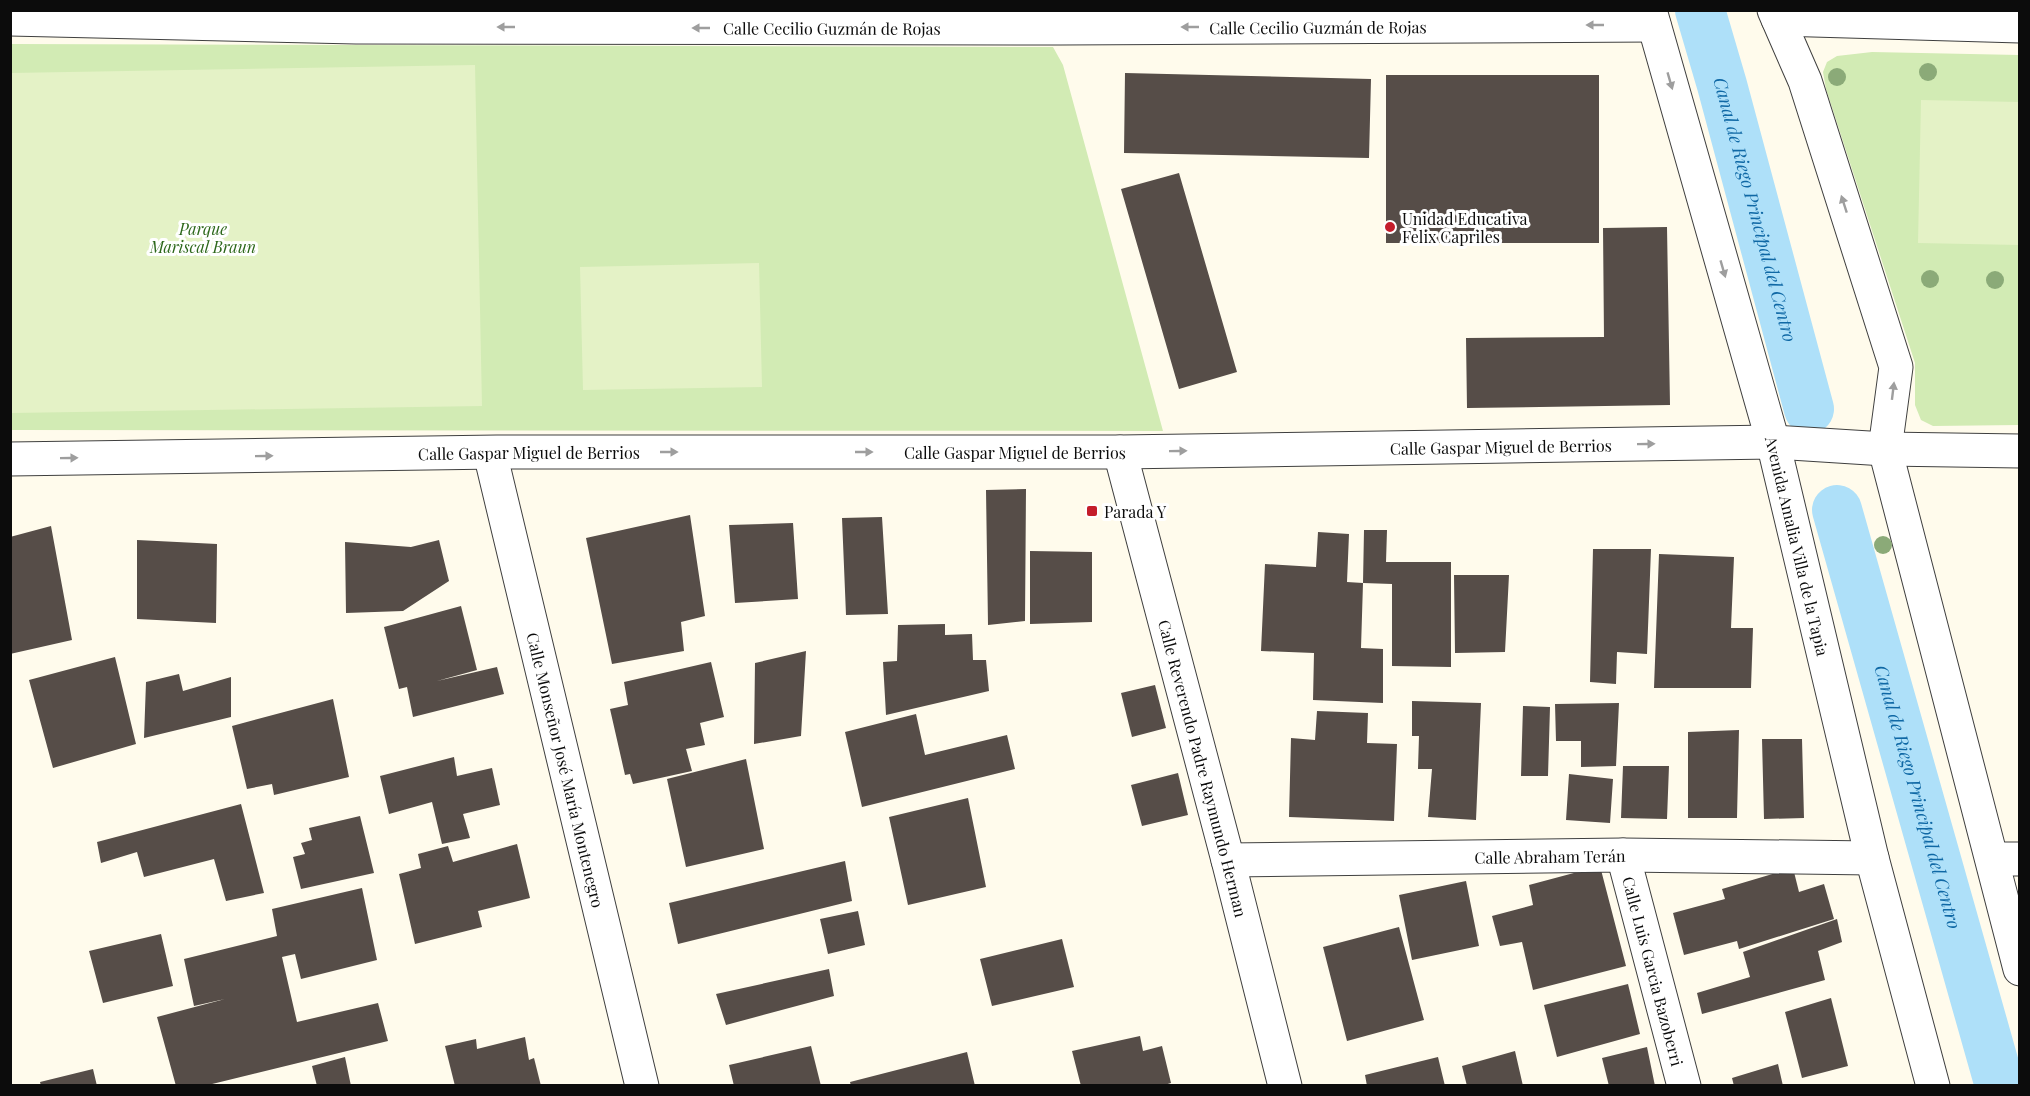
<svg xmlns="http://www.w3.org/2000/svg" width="2030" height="1096" font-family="'Playfair Display',serif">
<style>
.green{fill:#d2ebb4}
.pitch{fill:#e4f2c6}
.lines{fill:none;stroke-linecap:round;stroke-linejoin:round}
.canal{stroke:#aee0f9;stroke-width:50}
.building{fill:#564d48}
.minor-casing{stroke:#3f3f3f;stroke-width:35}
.minor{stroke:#fff;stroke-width:33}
.tree{fill:#8baa78}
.oneway{fill:#9e9e9e}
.poi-dot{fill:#c41d2b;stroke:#fff;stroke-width:2}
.labels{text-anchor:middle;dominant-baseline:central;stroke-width:6;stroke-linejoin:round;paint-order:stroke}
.street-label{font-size:16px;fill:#0c0c0c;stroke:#fff}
.poi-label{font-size:16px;fill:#0c0c0c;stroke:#fff;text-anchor:start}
.park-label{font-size:16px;font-style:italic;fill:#2c671a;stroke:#fff}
.water-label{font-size:18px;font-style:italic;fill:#0f68a5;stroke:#fff}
</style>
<rect width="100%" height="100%" fill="#fffbec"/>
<path class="green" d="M11,44L1053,47L1063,65L1163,431L11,430Z
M1872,52L2019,55V425L1933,426L1921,420L1915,405V363L1826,89L1823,72L1827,62L1837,56Z"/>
<path class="pitch" d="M475,65L482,406L11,413V73Z
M1921,100L2019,102V245L1918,243Z
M759,263L762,387L583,390L580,267Z"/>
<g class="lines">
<g class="canal">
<path id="s1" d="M1700,10L1722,85L1809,409"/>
<path id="s2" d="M1837,510L2000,1086"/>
</g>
</g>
<path class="building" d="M1125,73L1371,79L1369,158L1124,153Z
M1386,75H1599V243H1386Z
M1179,173L1237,372L1179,389L1121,189Z
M1667,227L1670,405L1467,408L1466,338L1604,337L1603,228Z
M1026,489L1025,621L988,625L986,490Z
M690,515L705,616L681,622L684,651L612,664L586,538Z
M882,517L888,614L846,615L842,518Z
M793,523L798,599L735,603L729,525Z
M51,526L72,640L10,654V537Z
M1364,530H1387L1386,562H1451V667L1392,666V584L1363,583Z
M1318,532L1349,534L1347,582L1363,583L1361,648L1383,649V703L1313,700L1314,653L1261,651L1265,564L1316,567Z
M137,540L217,544L216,623L137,619Z
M439,540L449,581L403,611L346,613L345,542L411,547Z
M1593,549H1651L1647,654L1617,652L1616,684L1590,682Z
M1030,551L1092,552V622L1030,624Z
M1659,554L1734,557L1731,628H1753L1751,688H1654Z
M1454,575H1509L1505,652L1455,653Z
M461,606L477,670L437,681L497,667L504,694L413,717L407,687L399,689L384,627Z
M945,624V635L972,634L973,660H986L989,691L886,715L883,662L897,661L898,625Z
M806,651L801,736L754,744L755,663Z
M115,657L136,744L53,768L29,680Z
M711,662L724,717L700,723L705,745L686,749L692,771L633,784L630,774L625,775L610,709L628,705L624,682Z
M179,674L183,691L231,677V717L144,738L146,682Z
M1155,685L1166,728L1132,737L1121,693Z
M333,699L349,777L274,795L272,784L247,789L232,726Z
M1412,701L1481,703L1476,820L1428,817L1432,769H1418L1419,736H1412Z
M1619,703L1616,766L1581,767V741H1556L1555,704Z
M1523,706L1550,707L1548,776H1521Z
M1317,711L1368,713L1367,743L1397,744L1394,821L1289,817L1291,738L1315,740Z
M916,714L925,755L1007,735L1015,769L862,807L845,732Z
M1739,730L1737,818H1688V732Z
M1762,739H1802L1804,818L1764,819Z
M454,757L457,776L492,768L500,805L463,814L470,838L442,844L432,802L389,814L380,776Z
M746,759L764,849L686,867L667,779Z
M1623,766H1669L1667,819L1621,818Z
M1178,773L1188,815L1142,826L1131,785Z
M1569,774L1613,779L1610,823L1566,820Z
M968,798L986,887L908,905L889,817Z
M241,804L264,893L226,901L214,859L144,877L137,852L101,863L97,842Z
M360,816L374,873L301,889L293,857L305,854L301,843L312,840L309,828Z
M517,844L530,898L478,911L482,927L415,944L399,874L421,868L418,854L448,846L453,862Z
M845,861L852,901L678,944L669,903Z
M1600,866L1626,966L1533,990L1522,942L1500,946L1492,916L1533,905L1529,885Z
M1793,868L1799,892L1824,884L1834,919L1739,949L1737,941L1684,955L1673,913L1725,899L1722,889Z
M1466,881L1479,946L1412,960L1399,895Z
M362,888L377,960L301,979L295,954L282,957L297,1022L378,1003L388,1041L204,1086H176L157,1017L225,999L194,1006L184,959L277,936L272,909Z
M858,911L865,945L828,954L820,919Z
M1837,919L1842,942L1818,951L1825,980L1702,1014L1697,993L1750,977L1743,952Z
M1399,927L1424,1020L1347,1041L1323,947Z
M161,934L173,986L103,1003L89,951Z
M1062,939L1074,987L992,1006L980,959Z
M829,969L834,996L726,1025L716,994Z
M1628,984L1640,1034L1557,1057L1544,1005Z
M1831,998L1848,1066L1802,1078L1785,1012Z
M1140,1036L1143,1051L1162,1046L1171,1083L1161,1086H1081L1072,1051Z
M525,1037L529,1060L534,1058L541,1086H455L445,1046L476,1039L477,1049Z
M811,1046L821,1086H734L729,1065Z
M1647,1047L1655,1086H1609L1602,1058Z
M1515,1051L1523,1086H1467L1462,1066Z
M967,1052L975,1086H851L850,1082Z
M345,1057L351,1086H317L312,1066Z
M1438,1057L1445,1086H1367L1365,1075Z
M1778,1064L1783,1086H1734L1732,1078Z
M93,1069L97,1086H41L40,1082Z"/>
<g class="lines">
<defs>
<g id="minor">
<path id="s3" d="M1650,10L1773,442L1872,858L1933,1086"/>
<path d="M1774,10L1805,81L1896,367L1885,449L2020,969"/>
<path id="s4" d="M10,19L356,27L1060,28L1654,25"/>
<path d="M1778,19L2020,26"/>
<path id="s5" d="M1120,452L1228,860L1285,1086"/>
<path id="s6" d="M490,453L642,1086"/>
<path id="s7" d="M10,459L497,452H1120L1773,442L1885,449L2020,451"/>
<path id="s8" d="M1623,855L1684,1086"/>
<path d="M1992,859H2020"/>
<path id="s9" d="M1228,860L1623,855L1872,858"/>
</g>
</defs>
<use href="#minor" class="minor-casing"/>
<use href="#minor" class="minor"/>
</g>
<g class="tree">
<circle cx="1928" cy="72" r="9"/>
<circle cx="1837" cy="77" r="9"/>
<circle cx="1930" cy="279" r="9"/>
<circle cx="1995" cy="280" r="9"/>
<circle cx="1883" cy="545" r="9"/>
</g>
<defs><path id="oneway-solid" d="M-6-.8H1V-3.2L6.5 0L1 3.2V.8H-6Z" transform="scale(1.5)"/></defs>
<g class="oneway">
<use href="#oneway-solid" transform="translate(1595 25) rotate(180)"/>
<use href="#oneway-solid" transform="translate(506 27) rotate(-180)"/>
<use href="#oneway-solid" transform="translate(1190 27) rotate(180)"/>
<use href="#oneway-solid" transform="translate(701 28) rotate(-180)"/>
<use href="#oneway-solid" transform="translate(1670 81) rotate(74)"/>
<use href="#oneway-solid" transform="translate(1844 204) rotate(-108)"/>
<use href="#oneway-solid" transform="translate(1723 269) rotate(74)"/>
<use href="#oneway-solid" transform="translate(1893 391) rotate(-83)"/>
<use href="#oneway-solid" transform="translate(1646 444) rotate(-1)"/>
<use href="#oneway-solid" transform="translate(1178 451) rotate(-1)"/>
<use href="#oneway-solid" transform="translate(669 452)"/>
<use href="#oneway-solid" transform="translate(864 452)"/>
<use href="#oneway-solid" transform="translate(264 456) rotate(-1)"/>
<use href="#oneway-solid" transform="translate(69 458) rotate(-1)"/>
</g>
<g class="poi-dot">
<circle cx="1390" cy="227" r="6"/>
<rect x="1086" y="505" width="12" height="12" rx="3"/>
</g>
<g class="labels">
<g class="street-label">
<text stroke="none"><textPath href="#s4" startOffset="1308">Calle Cecilio Guzmán de Rojas</textPath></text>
<text stroke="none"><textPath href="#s4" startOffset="822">Calle Cecilio Guzmán de Rojas</textPath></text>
<text stroke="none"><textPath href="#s7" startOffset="1491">Calle Gaspar Miguel de Berrios</textPath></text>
<text stroke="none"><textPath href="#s7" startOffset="1005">Calle Gaspar Miguel de Berrios</textPath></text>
<text stroke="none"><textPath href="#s7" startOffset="519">Calle Gaspar Miguel de Berrios</textPath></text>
<text stroke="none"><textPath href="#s3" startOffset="556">Avenida Amalia Villa de la Tapia</textPath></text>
<text stroke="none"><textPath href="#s6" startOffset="326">Calle Monseñor José María Montenegro</textPath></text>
<text stroke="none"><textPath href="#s5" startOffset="327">Calle Reverendo Padre Raymundo Herman</textPath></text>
<text stroke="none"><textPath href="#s9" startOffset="322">Calle Abraham Terán</textPath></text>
<text stroke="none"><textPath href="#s8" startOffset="120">Calle Luis Garcia Bazoberri</textPath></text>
</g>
<g class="poi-label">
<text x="1402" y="218">Unidad Educativa<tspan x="1402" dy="18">Felix Capriles</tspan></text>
<text x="1104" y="511">Parada Y</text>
</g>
<g class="park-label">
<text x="203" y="228">Parque<tspan x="203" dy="18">Mariscal Braun</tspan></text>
</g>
<g class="water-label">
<text stroke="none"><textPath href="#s1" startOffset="207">Canal de Riego Principal del Centro</textPath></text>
<text stroke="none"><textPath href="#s2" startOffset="298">Canal de Riego Principal del Centro</textPath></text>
</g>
</g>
<rect width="2030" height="1096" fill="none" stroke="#0c0c0c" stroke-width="24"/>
</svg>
